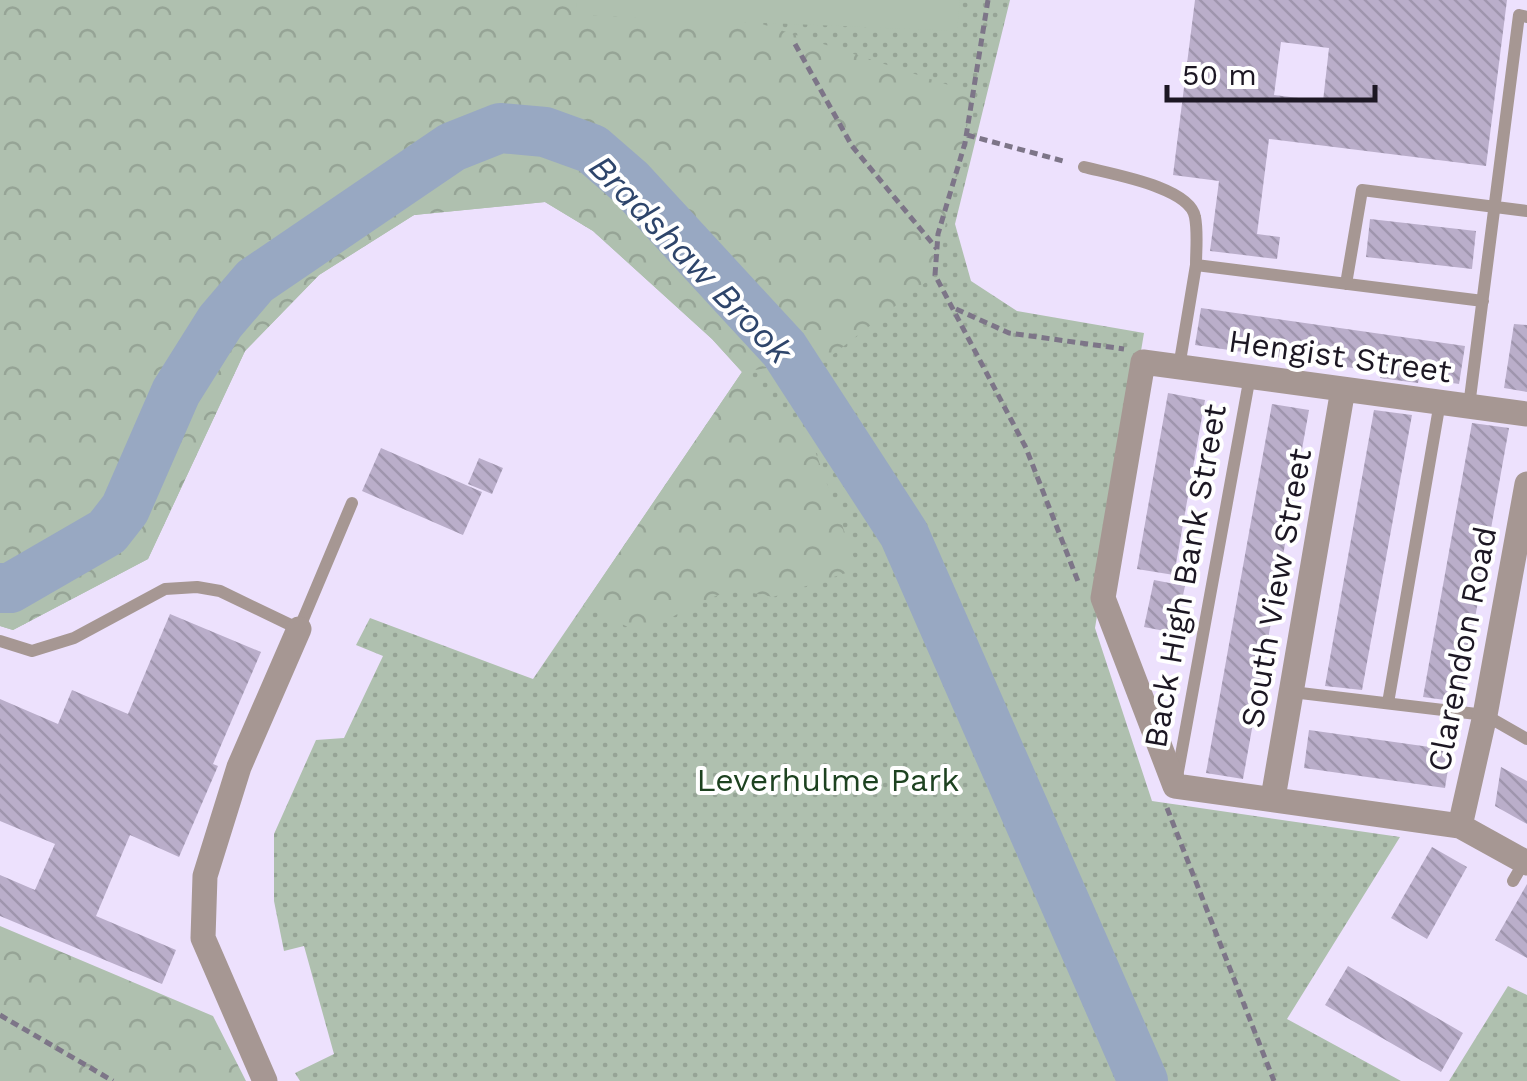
<svg xmlns="http://www.w3.org/2000/svg" width="1527" height="1081" font-family="'Work Sans',sans-serif">
<style>
.green{fill:url(#green-dots)}
.forest{fill:url(#forest-crowns)}
.pitch{fill:#afc0af}
.lines{fill:none;stroke-linecap:round;stroke-linejoin:round}
.river{stroke:#98a8c2;stroke-width:50}
.building{fill:url(#building-back-hatch);fill-rule:evenodd}
.path{stroke:#7d7588;stroke-width:5;stroke-dasharray:8 5;stroke-linecap:butt}
.lane{stroke:#a69793;stroke-width:12}
.street{stroke:#a69793;stroke-width:25}
.labels{text-anchor:middle;dominant-baseline:central;stroke-width:8;stroke-linejoin:round;paint-order:stroke}
.street-label{font-size:32px;fill:#1c1723;stroke:#fff}
.park-label{font-size:32px;fill:#1d4220;stroke:#fff}
.water-label{font-size:35px;font-style:italic;fill:#2e456b;stroke:#fff}
</style>
<defs>
<pattern id="green-dots" width="8" height="8" patternUnits="userSpaceOnUse" patternTransform="scale(2.5)"><rect width="8" height="8" fill="#afc0af"/><path d="M2 2h.1M6 6h.1" fill="none" stroke="#96a496" stroke-width="1.8" stroke-linecap="round"/></pattern>
<pattern id="forest-crowns" width="20" height="18" patternUnits="userSpaceOnUse" patternTransform="scale(2.5)"><rect width="20" height="18" fill="#afc0af"/><path d="M2 6a3 3 0 1 1 6 0M12 15a3 3 0 1 1 6 0" fill="none" stroke="#96a496"/></pattern>
<pattern id="building-back-hatch" width="6" height="6" patternUnits="userSpaceOnUse" patternTransform="scale(2.5)"><rect width="6" height="6" fill="#baaeca"/><path d="M-1 5l2 2M0 0l6 6M5-1l2 2" fill="none" stroke="#9f95ad"/></pattern>
</defs>
<rect width="100%" height="100%" fill="#ede1fd"/>
<path class="green" d="M0,0H1010L955,224L971,281L1017,311L1144,333L1095,628L1152,801L1400,837L1287,1019L1401,1081H300L295,1073L334,1054L304,946L284,951L274,901V834L316,740L344,738L383,656L356,645L370,618L533,679L742,372L712,339L593,231L545,202L414,215L319,275L245,351L148,559L13,630L0,626Z
M1508,986L1527,995V1081H1449Z"/>
<path class="forest" d="M0,0H577V15L759,23L973,93L935,275L808,374L773,367L743,372L810,437L858,569L773,597L734,589L693,605L643,634L583,606L742,372L712,339L593,231L545,202L414,215L319,275L245,351L148,559L13,630L0,626Z
M0,926L213,1016L246,1081H0Z"/>
<path class="pitch" d="M577,0H960L957,31L576,15Z"/>
<g class="lines">
<path class="river" d="M0,588H10L107,532L125,509L176,392L220,322L255,281L452,147L500,128L545,132L592,149L630,182L784,349L904,534L1143,1081"/>
</g>
<path class="building" d="M1195,0H1507L1486,166L1269,139L1257,234L1280,237L1277,259L1210,251L1219,181L1173,175ZM1281,42L1329,48L1323,101L1274,95Z
M1370,219L1476,231L1472,269L1366,257Z
M1201,308L1465,346L1459,384L1419,378L1418,383L1380,378L1381,372L1195,345Z
M1514,324L1527,325V392L1504,388Z
M1168,393L1205,400L1174,575L1137,569Z
M1272,404L1309,410L1243,779L1206,773Z
M1374,410L1412,415L1362,690L1325,686Z
M1472,423L1509,428L1460,702L1423,697Z
M381,448L482,492L463,535L362,491Z
M479,458L503,468L492,494L468,484Z
M1154,580L1185,586L1175,633L1144,627Z
M170,614L261,652L213,764L218,766L179,857L130,835L96,916L176,950L162,984L0,916V875L35,890L55,844L0,821V699L58,724L72,690L128,714Z
M1309,730L1451,750L1445,788L1304,768Z
M1501,767L1527,781V824L1495,806Z
M1432,847L1467,867L1427,939L1391,918Z
M1527,884V958L1495,940Z
M1348,966L1463,1033L1441,1072L1325,1005Z"/>
<g class="lines">
<path class="path" d="M988,0L965,143L938,234L935,275L1026,448L1079,584
M795,44L852,146L937,249
M967,135L1067,162
M956,309L1009,333L1124,349
M1167,808L1274,1081
M0,1015L113,1081"/>
<path class="lane" d="M1084,167C1111,174 1190,187 1195,217C1198,232 1196,250 1196,265
M1346,284L1362,190L1527,211
M1179,367L1196,265L1483,301
M1469,406L1519,15L1527,17
M0,641L32,651L74,638L165,589L197,587L220,591L299,629L352,503
M1292,692L1485,715L1527,739
M1388,703L1440,402
M1177,777L1250,376
M1513,881L1524,862"/>
<path class="street" d="M1527,414L1143,362L1103,598L1175,786L1460,826L1527,863
M1273,798L1343,389
M1460,826L1485,715L1527,484
M265,1081L203,938L205,876L239,767L299,629"/>
</g>
<g class="labels">
<g class="street-label">
<text transform="translate(1340 356) rotate(8)">Hengist Street</text>
<text transform="translate(1185 576) rotate(-80)">Back High Bank Street</text>
<text transform="translate(1276 588) rotate(-80)">South View Street</text>
<text transform="translate(1462 649) rotate(-79)">Clarendon Road</text>
</g>
<g class="park-label">
<text x="828" y="780">Leverhulme Park</text>
</g>
<g class="water-label">
<text transform="translate(691 259) rotate(46)">Bradshaw Brook</text>
</g>
</g>
<path d="M1167 85v15h208v-15" fill="none" stroke="#1c1723" stroke-width="5"/>
<text x="1182" y="85" font-size="30" fill="#1c1723" stroke="#ffffff" stroke-width="8" paint-order="stroke">50 m</text>
</svg>
